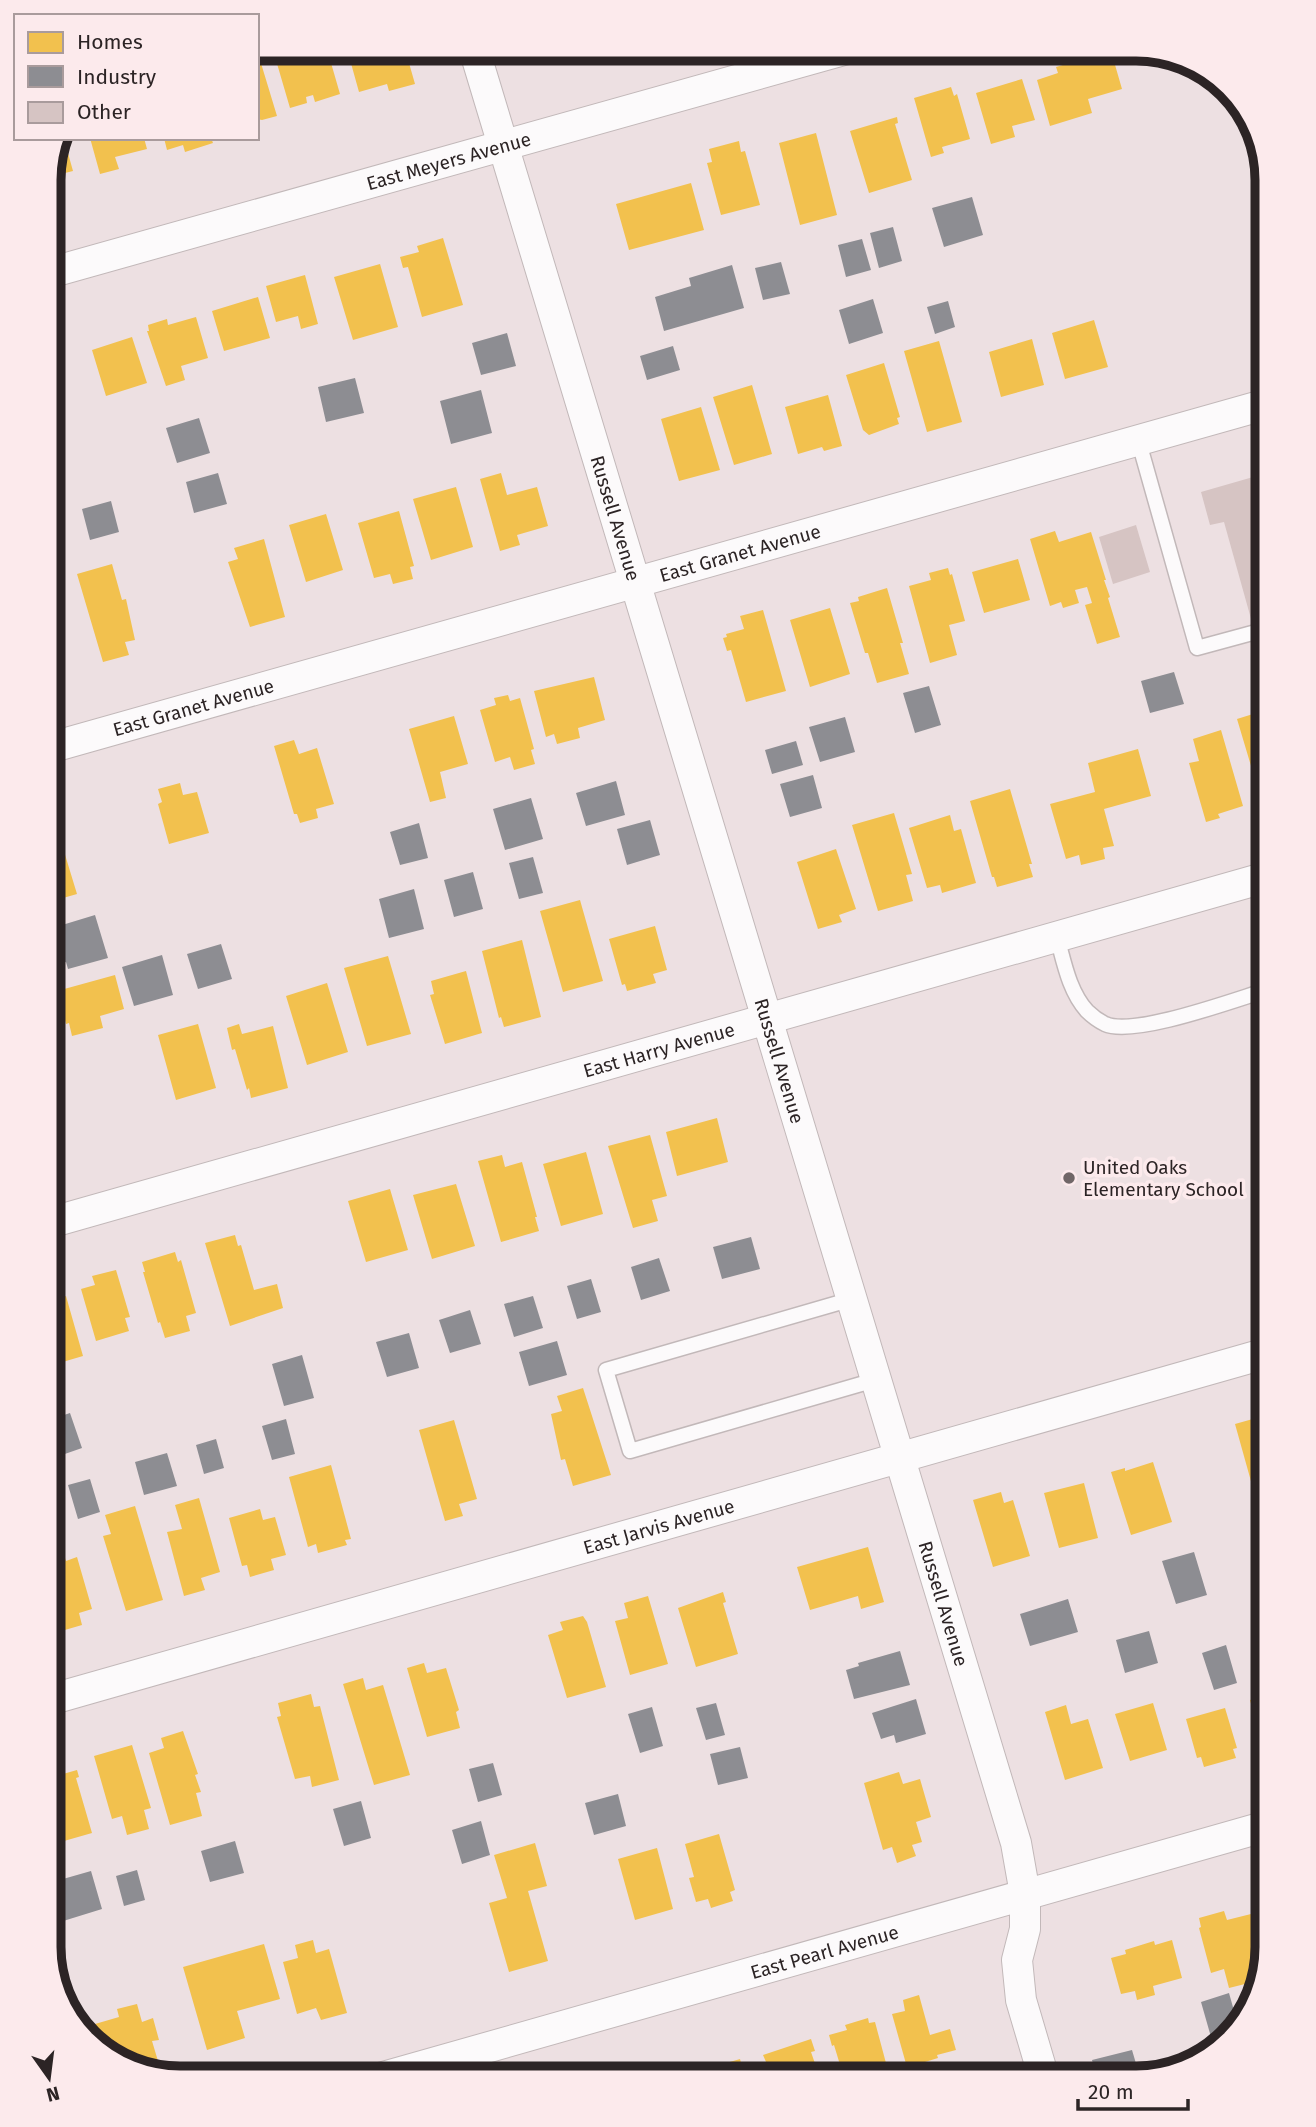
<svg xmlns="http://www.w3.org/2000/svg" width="1316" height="2127" font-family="'Fira Sans',sans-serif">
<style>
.homes{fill:#f2c14e}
.industry{fill:#8d8d92}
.building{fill:#d6c4c3}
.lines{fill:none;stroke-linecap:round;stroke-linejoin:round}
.service-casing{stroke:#c2b8b9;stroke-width:17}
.minor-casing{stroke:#c2b8b9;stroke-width:32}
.service{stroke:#fcfafb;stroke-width:14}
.minor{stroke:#fcfafb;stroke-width:30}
.poi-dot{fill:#706667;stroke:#fceaec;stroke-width:2.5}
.labels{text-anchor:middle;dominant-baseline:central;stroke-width:7;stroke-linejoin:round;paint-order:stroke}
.street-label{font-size:19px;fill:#2c2425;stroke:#fceaec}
.poi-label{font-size:19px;fill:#2c2425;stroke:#fceaec;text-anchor:start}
.rim{fill:none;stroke:#2c2425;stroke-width:9}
</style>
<rect width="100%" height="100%" fill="#ede0e2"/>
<path class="homes" d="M327,49L340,94L315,102L313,95L306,97L307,103L290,108L273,50Z
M347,49H405L415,84L389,91L387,84L359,92Z
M257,50L277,116L262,120L257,119Z
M1111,51L1122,89L1088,99L1092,113L1050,126L1037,80L1058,73L1056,67Z
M1022,79L1035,120L1012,126L1015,137L991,144L976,93Z
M951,87L954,96L957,94L970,139L942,147L944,153L931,157L914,98Z
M897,117L898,123L895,124L912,180L869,193L850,131Z
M816,133L837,215L800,225L779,143Z
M90,138H144L147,149L115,157L119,169L100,174Z
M164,138H211L213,143L185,152L183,145L167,150Z
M64,139L73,171L49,177V172Z
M739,141L741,152L745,151L760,205L721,215L707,163L712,162L709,149Z
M691,183L704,230L629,250L616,204Z
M443,238L463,305L422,317L408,267L403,268L400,257L419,252L417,246Z
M380,264L398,327L353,340L334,277Z
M305,275L318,324L301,329L298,316L276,322L266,286Z
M258,297L270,338L224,351L212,311Z
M196,317L208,358L181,366L185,380L166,386L147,331H149L148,325L167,319L168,325Z
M1094,320L1108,367L1065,379L1052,333Z
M132,337L147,383L106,396L92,350Z
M1032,339L1044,385L1001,397L989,352Z
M939,341L962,422L927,432L904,351Z
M884,363L900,417L897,418L899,424L869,435L863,430L846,375Z
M752,385L772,454L734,465L713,397Z
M828,395L842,446L824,451L822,447L798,454L785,407Z
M701,407L720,470L679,481L661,419Z
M501,473L507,495L537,487L548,526L517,535L520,545L500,551L480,479Z
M456,487L473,547L431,560L413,499Z
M399,511L414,566L410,567L413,579L393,584L390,574L374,578L358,523Z
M326,514L343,570L306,582L289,525Z
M1055,531L1059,542L1091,532L1106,580H1104L1110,597L1108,598L1120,637L1097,644L1085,605L1092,603L1087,587L1075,590L1079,603L1063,608L1061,602L1050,606L1030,539Z
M264,539L285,617L250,627L228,562L238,559L234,548Z
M1018,559L1030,600L984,613L972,572Z
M112,564L122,600L126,599L135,640L125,642L129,655L103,662L77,574Z
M948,568L950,575L952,574L965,621L949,625L957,655L930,663L909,586L931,580L929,573Z
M887,588L903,643H900L909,674L877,683L868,653H865L850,603L859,601L858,597Z
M830,608L850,674L810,687L790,620Z
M763,610L786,691L746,702L731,650L727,651L723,638L727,637L726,634L744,629L740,616Z
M594,677L605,720L578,728L580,738L557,744L554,734L546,737L534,691Z
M508,695L510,701L520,698L534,749L531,750L535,764L514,770L510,757L495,762L480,710L496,705L494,698Z
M1253,714L1257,728L1267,725V794L1260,796L1237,719Z
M454,716L468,764L440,772L446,798L430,802L409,729Z
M1221,730L1243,806L1218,814L1220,818L1206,822L1189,763L1199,761L1193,739Z
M294,740L299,754L317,748L334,804L316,809L318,818L300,823L297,814H294L274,746Z
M1138,749L1151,796L1104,809L1114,846L1103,848L1105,859L1081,865L1079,855L1066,859L1050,804L1095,792L1088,763Z
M180,783L183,795L197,792L209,833L169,844L158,804L162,802L158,789Z
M1010,789L1032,864H1029L1033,877L997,887L994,877H992L970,801Z
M894,813L912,874L906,875L913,901L878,911L852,825Z
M950,815L954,831L961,829L976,883L942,893L940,885L927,888L909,828Z
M56,825L77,894L49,902V828Z
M836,849L856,909L839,915L842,922L818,929L797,862Z
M580,900L603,981L563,992L540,911Z
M655,926L667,970L653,974L656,983L627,991L625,984L622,985L609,939Z
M522,940L541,1017L504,1027L501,1017L499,1018L482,951Z
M388,956L411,1034L367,1046L344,968Z
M466,971L482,1033L445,1044L430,995L434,994L431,981Z
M115,975L124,1009L100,1016L103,1028L72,1036L69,1023L66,1024L57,991Z
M327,983L348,1052L307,1065L286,996Z
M198,1024L216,1088L176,1100L158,1035Z
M239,1024L242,1034L273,1026L288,1088L251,1098L249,1088L247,1090L235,1049L232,1050L227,1028Z
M717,1118L728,1162L677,1176L666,1132Z
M650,1135L667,1196L652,1200L658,1221L633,1228L608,1146Z
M586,1152L603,1214L561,1226L543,1164Z
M502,1155L505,1167L522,1162L537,1217H535L539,1231L501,1242L478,1161Z
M456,1184L475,1246L432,1259L413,1195Z
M390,1189L408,1250L366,1262L348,1201Z
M235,1235L238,1246L241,1245L254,1290L277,1284L283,1308L230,1326L205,1243Z
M175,1252L178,1262L181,1260L196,1313L186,1316L190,1331L165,1338L160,1322L158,1323L143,1272H145L142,1262Z
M116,1270L130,1317L125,1318L129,1331L96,1341L81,1289L95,1285L92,1276Z
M66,1296L83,1356L49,1366V1302Z
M583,1388L611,1475L573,1486L565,1459L561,1460L551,1414L562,1411L557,1396Z
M1267,1415V1488L1254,1492L1235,1424Z
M454,1420L477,1499L459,1504L463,1516L445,1521L419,1430Z
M1153,1462L1172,1522L1131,1535L1111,1472L1125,1468V1471Z
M331,1465L351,1539L345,1540L347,1545L318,1553L316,1544L308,1547L289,1477Z
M1084,1483L1098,1538L1059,1548L1044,1493Z
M1001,1492L1004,1503L1013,1500L1030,1556L993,1567L973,1500Z
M199,1498L220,1572L201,1578L205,1590L184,1596L167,1532L182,1529L175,1505Z
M135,1506L163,1600L126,1611L103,1536L111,1534L105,1515Z
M260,1509L263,1520L275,1517L286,1555L271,1559L274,1570L250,1577L247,1565L242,1566L229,1518Z
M59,1540L66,1561L77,1557L92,1609L79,1613L82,1625L58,1632L49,1608V1543Z
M868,1547L884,1602L861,1609L858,1596L810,1610L797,1567Z
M723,1592L726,1602L723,1603L738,1654L696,1667L678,1608Z
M648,1596L668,1664L630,1675L615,1621L628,1618L624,1603Z
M583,1616L587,1622L606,1687L567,1698L548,1635L563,1630L560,1622Z
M424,1663L427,1673L446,1668L459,1710L456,1712L460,1728L427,1737L407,1668Z
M363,1678L366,1690L383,1685L410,1775L374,1785L343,1684Z
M311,1694L314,1707L320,1706L339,1780L312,1787L310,1776L295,1779L277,1717L281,1716L278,1703Z
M1267,1695V1739L1261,1740L1250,1700Z
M1153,1703L1167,1750L1130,1761L1115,1714Z
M1066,1705L1071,1724L1088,1719L1103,1768L1065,1780L1045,1712Z
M1225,1708L1237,1748L1233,1749L1236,1758L1204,1767L1201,1757L1197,1758L1186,1719Z
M183,1731L198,1774L195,1775L201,1792L196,1793L202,1816L170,1825L149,1753L164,1748L161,1738Z
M132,1745L151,1808L144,1810L149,1829L127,1835L122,1816L112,1819L94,1756Z
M77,1770L79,1777L76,1778L92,1833L50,1845L49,1778Z
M899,1772L903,1784L920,1779L931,1817L916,1822L922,1842L912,1845L916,1856L897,1863L892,1847L883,1850L864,1783Z
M719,1834L735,1890L730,1892L733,1901L711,1908L708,1899L696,1902L689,1878L694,1877L685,1844Z
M535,1843L547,1886L528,1891L548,1961L509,1972L489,1903L507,1898L494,1855Z
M657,1848L673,1909L635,1920L618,1859Z
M1267,1910V1947L1263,1959L1252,1962L1257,1981L1229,1988L1224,1969L1211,1973L1199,1928L1201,1927L1199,1918L1224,1911L1227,1920Z
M313,1940L316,1953L329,1949L347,2013L321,2020L316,2008L297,2014L283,1962L298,1958L295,1945Z
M1172,1940L1182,1978L1153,1986L1155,1995L1137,2000L1135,1991L1121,1994L1111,1958L1126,1954L1125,1950L1154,1941L1155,1945Z
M264,1944L280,1999L237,2011L245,2038L207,2050L183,1967Z
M919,1995L930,2035L950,2029L956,2050L937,2055L938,2058L925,2062L929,2077L910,2078L892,2014L905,2011L903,2000Z
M72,1998L80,2024L63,2005L62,2001Z
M137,2004L142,2022L153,2018L159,2040L152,2041L158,2061L143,2064L144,2068L108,2056L99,2047L95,2024L119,2017L117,2009Z
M868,2018L869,2023L875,2022L890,2078H844L834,2045L832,2046L829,2035L847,2030L845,2025Z
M811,2039L815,2051L811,2052L820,2078H773L763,2055Z
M740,2059L745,2078H701L699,2071Z"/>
<path class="industry" d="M972,197L983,235L944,247L932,208Z
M893,227L902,261L879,268L870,233Z
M862,239L871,270L846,277L838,245Z
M781,262L790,294L763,300L755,268Z
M732,265L744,308L664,331L655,297L691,286L689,278Z
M873,299L883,333L849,344L839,310Z
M948,301L955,327L935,334L927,307Z
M507,333L516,366L481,375L472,343Z
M673,346L680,370L647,380L640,356Z
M355,378L364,413L326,422L318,387Z
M481,390L492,433L451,444L440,401Z
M199,418L210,453L177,463L166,428Z
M218,473L227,504L194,513L186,482Z
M111,501L119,532L90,540L82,509Z
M1174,672L1184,704L1150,713L1141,681Z
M929,686L941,725L915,733L903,693Z
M845,717L855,752L820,762L809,727Z
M796,741L803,765L772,774L765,750Z
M813,775L822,808L790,817L780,784Z
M616,781L625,815L586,826L576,793Z
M531,798L543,839L505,850L493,809Z
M650,820L660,855L627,865L617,829Z
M419,823L428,858L400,865L390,832Z
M533,857L543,893L519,899L509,863Z
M473,872L483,909L454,917L444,880Z
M414,889L424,929L389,938L379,899Z
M95,915L108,958L68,969L66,962L53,966L49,954V929Z
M221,944L232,979L198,989L187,954Z
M162,955L173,995L134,1006L122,967Z
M751,1237L760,1269L722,1279L713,1247Z
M659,1258L670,1291L641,1300L631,1267Z
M591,1279L601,1312L577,1319L567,1286Z
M533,1296L543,1328L514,1337L504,1304Z
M470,1310L481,1344L450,1353L439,1320Z
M409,1333L419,1368L387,1377L376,1342Z
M557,1341L567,1375L529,1386L519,1352Z
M302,1355L314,1398L284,1406L272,1364Z
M70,1413L82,1448L59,1456L49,1420Z
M286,1419L295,1454L272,1460L262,1426Z
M216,1439L224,1468L204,1474L196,1445Z
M167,1453L177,1486L144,1495L135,1462Z
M90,1479L100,1512L78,1519L68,1485Z
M1194,1552L1207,1595L1176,1604L1162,1561Z
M1068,1599L1078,1632L1030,1646L1020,1614Z
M1149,1631L1158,1663L1125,1673L1116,1640Z
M1226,1645L1237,1683L1214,1690L1202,1653Z
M900,1651L910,1685L854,1699L846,1670L859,1666L858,1663Z
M916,1699L926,1734L896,1743L894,1735L881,1739L872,1713Z
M716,1703L725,1735L706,1740L696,1708Z
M652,1707L663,1746L640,1753L628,1714Z
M740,1747L748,1778L718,1785L710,1754Z
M493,1763L502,1795L478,1802L469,1769Z
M618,1794L626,1826L594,1835L585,1803Z
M361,1801L371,1838L344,1846L333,1809Z
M481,1821L490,1855L462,1864L452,1830Z
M235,1841L244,1873L210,1882L201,1851Z
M137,1870L145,1900L124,1906L116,1876Z
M91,1871L102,1909L60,1922L49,1883Z
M1229,1993L1238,2025L1232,2031L1211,2037L1201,2002Z
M1132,2050L1140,2077L1097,2078L1092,2060Z
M971,2062L976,2078H941L939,2071Z"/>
<path class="building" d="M1267,473V622L1253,626L1224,522L1210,525L1201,492Z
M1136,525L1150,572L1113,584L1099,537Z"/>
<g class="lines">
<defs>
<path id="service" d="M1138,439L1197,648L1267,629
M1057,937C1064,962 1069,991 1087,1011C1091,1015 1099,1021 1105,1024C1134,1037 1234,1000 1267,990
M852,1299L606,1370L630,1451L875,1380"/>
<g id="minor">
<path id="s1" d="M474,49L1016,1843L1025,1894V1929L1017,1960L1021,2000L1044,2078"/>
<path id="s2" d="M49,273L847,49"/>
<path id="s3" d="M49,748L1267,404"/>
<path id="s4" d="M49,1223L1267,877"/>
<path id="s5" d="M49,1700L1267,1353"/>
<path id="s6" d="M380,2078L1267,1826"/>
</g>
</defs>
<use href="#service" class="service-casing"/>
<use href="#minor" class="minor-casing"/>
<use href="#service" class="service"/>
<use href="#minor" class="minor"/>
</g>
<circle class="poi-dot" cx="1069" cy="1178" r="7"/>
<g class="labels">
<g class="street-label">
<text stroke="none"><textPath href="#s2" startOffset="415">East Meyers Avenue</textPath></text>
<text stroke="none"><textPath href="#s1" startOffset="490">Russell Avenue</textPath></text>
<text stroke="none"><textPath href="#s3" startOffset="718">East Granet Avenue</textPath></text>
<text stroke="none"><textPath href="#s3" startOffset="150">East Granet Avenue</textPath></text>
<text stroke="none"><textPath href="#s4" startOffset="634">East Harry Avenue</textPath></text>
<text stroke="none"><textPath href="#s1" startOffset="1057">Russell Avenue</textPath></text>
<text stroke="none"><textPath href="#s5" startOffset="634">East Jarvis Avenue</textPath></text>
<text stroke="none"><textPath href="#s1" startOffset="1624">Russell Avenue</textPath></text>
<text stroke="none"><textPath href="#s6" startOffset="462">East Pearl Avenue</textPath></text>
</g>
<g class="poi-label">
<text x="1083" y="1167">United Oaks<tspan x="1083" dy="22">Elementary School</tspan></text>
</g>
</g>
<path d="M0 0H1316V2127H0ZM180 61H1136A119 119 0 0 1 1255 180V1947A119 119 0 0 1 1136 2066H180A119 119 0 0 1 61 1947V180A119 119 0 0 1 180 61Z" fill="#fceaec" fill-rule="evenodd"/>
<path class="rim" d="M180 61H1136A119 119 0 0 1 1255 180V1947A119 119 0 0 1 1136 2066H180A119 119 0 0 1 61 1947V180A119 119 0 0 1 180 61Z"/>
<rect x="14" y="14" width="245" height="126" fill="#fceaec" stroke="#a99b9c" stroke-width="2"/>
<rect x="28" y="32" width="35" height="21" fill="#f2c14e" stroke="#a99b9c" stroke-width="2"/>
<text x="77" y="49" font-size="21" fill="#2c2425">Homes</text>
<rect x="28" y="66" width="35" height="21" fill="#8d8d92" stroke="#a99b9c" stroke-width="2"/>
<text x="77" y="84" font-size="21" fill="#2c2425">Industry</text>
<rect x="28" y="102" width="35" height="21" fill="#d6c4c3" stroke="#a99b9c" stroke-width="2"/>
<text x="77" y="119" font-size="21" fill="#2c2425">Other</text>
<g transform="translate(49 2078) rotate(166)" stroke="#fceaec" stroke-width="5" paint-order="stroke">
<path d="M0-5L12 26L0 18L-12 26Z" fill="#2c2425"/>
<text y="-10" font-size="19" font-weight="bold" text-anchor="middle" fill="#2c2425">N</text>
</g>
<path d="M1078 2099v10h110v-10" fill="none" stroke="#2c2425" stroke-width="3.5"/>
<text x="1088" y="2099" font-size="21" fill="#2c2425" stroke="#fceaec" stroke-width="5" paint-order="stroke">20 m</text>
</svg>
